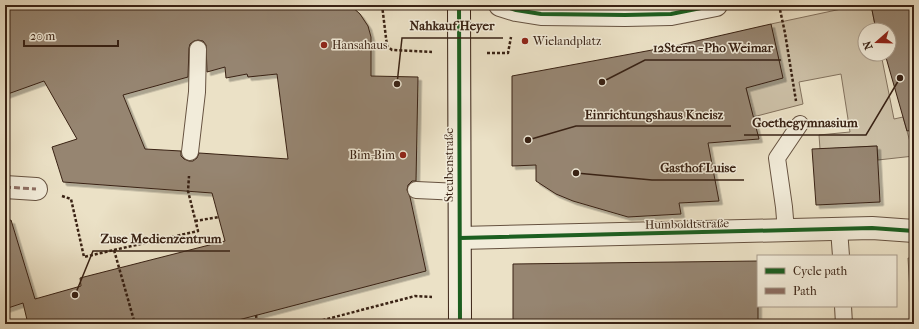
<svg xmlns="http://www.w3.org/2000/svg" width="919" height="329" font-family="'IM FELL French Canon',serif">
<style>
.green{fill:#cdc1a8;stroke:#83725e}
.building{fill:#968571;stroke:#392214;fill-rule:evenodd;filter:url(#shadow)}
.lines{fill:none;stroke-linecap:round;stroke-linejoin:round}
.lane-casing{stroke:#665240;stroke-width:18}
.street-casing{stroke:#665240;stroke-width:24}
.secondary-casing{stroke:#392214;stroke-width:24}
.path{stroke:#392214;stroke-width:2.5;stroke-dasharray:3 2;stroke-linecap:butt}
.lane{stroke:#f2ecda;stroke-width:16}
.street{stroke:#f2ecda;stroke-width:22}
.secondary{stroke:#f2ecda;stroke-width:22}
.quiet{stroke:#8d6e63;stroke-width:3;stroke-dasharray:6 3;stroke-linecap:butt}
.cycleway-casing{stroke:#f2ecda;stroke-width:6}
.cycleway{stroke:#1b5e20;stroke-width:4}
.poi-dot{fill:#8f2418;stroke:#f2ecda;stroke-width:1.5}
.labels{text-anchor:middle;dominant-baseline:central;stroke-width:3;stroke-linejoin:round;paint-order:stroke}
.poi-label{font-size:12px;fill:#392214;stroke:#f2ecda;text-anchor:start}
.street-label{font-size:12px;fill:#392214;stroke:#f2ecda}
.leader{fill:none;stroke:#392214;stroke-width:1.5}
.callout-dot{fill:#392214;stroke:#f2ecda;stroke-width:1.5}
.callout-label{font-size:13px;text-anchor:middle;font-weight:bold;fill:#392214;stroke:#f2ecda;stroke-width:3;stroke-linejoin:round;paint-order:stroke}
</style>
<defs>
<filter id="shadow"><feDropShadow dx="3.5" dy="3.5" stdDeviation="0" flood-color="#0004"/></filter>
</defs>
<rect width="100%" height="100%" fill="#ebe1c6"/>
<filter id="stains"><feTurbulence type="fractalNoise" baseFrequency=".005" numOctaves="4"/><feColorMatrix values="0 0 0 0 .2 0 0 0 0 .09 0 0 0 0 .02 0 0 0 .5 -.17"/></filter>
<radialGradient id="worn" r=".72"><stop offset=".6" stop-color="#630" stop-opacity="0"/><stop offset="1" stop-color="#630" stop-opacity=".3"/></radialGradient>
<path class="green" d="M860,5H871L876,30H865V54H881L894,119L903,117L914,156L878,160L877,146L820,149L819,135L850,132L841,74L799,82L803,104L753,117L746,88L771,24Z
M908,258L914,259V324H912Z"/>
<path class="building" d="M5,5H350L360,14L368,26L371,37V76L418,77L416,181H412L408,185L407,190L410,197L426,271L223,324H28L23,303L5,309V221L11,220L35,299L81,286L80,278L225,241L212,193L63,182L52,147L77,139L44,81L5,95ZM198,40L203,41L206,45L207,72L225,67L226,78L247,74L248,77L277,74L288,159L199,153L197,158L193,161H189L184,159L181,156V151L145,149L123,95L188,77L189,48L190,44L194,41Z
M871,5H914V130L907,131L885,54H889V30H876Z
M771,24L783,78L746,88L759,139L708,143L719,201L679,203L681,214L628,217L573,201L556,194L536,181V165L512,166V76L679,45Z
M877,146L880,202L816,205L812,149Z
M758,261V324H513V264Z"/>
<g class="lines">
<defs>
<path id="lane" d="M190,152L197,92L198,49
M416,190L460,192
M839,229L841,256
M786,231L784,207L777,158L800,124
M843,306L844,324"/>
<path id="street" d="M500,5L516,10L541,14L625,15L671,14L716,5
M5,187L36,189
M460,238L872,228L914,231"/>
<path id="secondary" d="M459,5L460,324"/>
</defs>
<use href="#lane" class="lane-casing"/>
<use href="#street" class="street-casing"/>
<use href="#secondary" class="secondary-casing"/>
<path class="path" d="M382,5L387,46L392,50L432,52
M779,5L785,33L796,101
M487,53H508L511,37
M62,196L71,199L84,257L114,250L135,324
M195,221L219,217
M114,250L198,231L188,191L189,176
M256,315L257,324
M308,324L415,296L432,297"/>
<use href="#lane" class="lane"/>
<use href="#street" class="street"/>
<use href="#secondary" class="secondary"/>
<path class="quiet" d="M5,187L36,189"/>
<defs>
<path id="cycleway" d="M459,5L460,324
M500,5L516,10L541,14L625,15L671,14L716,5
M460,238L872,228L914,231"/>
</defs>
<use href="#cycleway" class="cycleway-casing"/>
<use href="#cycleway" class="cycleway"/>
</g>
<g class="poi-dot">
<circle cx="525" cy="41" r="4"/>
<circle cx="324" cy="45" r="4"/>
<circle cx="403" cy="155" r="4"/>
</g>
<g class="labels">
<g class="poi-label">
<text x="533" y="41">Wielandplatz</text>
<text x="332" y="45">Hansahaus</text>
<text x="395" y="155" text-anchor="end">Bim-Bim</text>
</g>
<g class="street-label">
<text transform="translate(449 165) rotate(-90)">Steubenstraße</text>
<text transform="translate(687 224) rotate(-1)">Humboldtstraße</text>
</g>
</g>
<path class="leader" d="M397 84L402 38H503M602 82L645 60H781M528 140L576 126H731M900 78L866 135H744M576 173L652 180H744M75 295L93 251H230"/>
<g class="callout-dot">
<circle cx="397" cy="84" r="4"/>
<circle cx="602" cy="82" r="4"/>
<circle cx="528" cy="140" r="4"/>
<circle cx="900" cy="78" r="4"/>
<circle cx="576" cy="173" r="4"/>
<circle cx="75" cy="295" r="4"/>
</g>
<g class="callout-label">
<text x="452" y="30">Nahkauf Heyer</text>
<text x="713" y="52">12Stern - Pho Weimar</text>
<text x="654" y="119">Einrichtungshaus Kneisz</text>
<text x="805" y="127">Goethegymnasium</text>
<text x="698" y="172">Gasthof Luise</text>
<text x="161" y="243">Zuse Medienzentrum</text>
</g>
<rect width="919" height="329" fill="none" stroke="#ebe1c6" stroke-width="20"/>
<rect x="6" y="6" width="907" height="317" fill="none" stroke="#392214" stroke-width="2"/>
<rect x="10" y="10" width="899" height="309" fill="none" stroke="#392214"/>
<rect x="757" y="255" width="140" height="52" fill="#f2ecda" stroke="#a89b8b"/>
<rect x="765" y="268" width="20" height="6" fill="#1b5e20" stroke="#a89b8b"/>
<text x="793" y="275" font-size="12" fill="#392214">Cycle path</text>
<rect x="765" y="288" width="20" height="6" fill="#8d6e63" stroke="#a89b8b"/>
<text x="793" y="295" font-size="12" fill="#392214">Path</text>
<g transform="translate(877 42) rotate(250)"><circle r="19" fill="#f2ecda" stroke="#a89b8b"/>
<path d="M0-3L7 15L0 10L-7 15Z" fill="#8f2418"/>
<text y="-6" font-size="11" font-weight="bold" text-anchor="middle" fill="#392214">N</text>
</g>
<path d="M24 40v6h94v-6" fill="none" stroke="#392214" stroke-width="2"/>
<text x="30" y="40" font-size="12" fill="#392214" stroke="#f2ecda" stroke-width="3" paint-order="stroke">20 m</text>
<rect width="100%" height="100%" filter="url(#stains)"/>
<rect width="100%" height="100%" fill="url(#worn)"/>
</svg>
